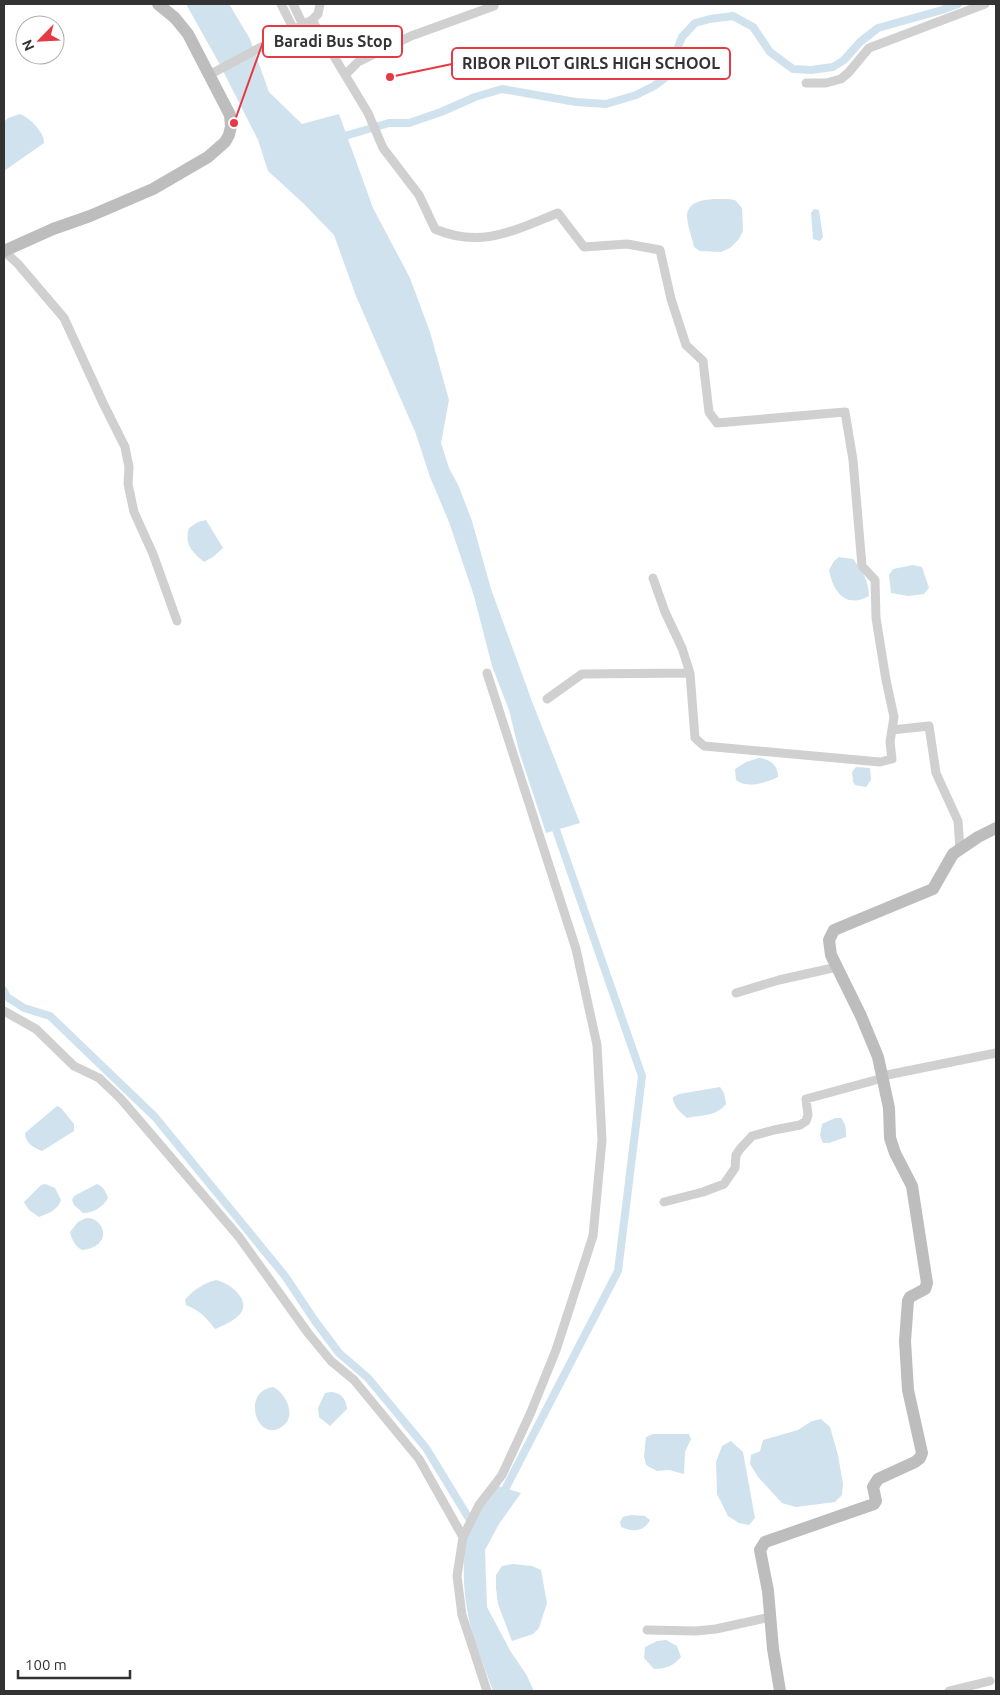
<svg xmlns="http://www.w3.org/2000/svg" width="1000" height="1695" font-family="Ubuntu,sans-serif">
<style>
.water{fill:#cfe2ee}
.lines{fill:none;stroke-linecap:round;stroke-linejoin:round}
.canal{stroke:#cfe2ee;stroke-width:8}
.street{stroke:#d0d0d0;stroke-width:9}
.secondary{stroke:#bdbdbd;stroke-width:12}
.leader{fill:none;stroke:#e63946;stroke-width:2}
.callout-dot{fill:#e63946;stroke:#fff;stroke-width:2}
.callout{fill:#fff;stroke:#e63946;stroke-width:2}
.callout-label{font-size:16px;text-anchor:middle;font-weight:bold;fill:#333}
</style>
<rect width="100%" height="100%" fill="#fff"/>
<path class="water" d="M186,4H229L250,39L269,92L302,124L339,114L373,208L410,278L430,332L449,400L441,443L449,468L459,487L472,521L491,589L533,704L580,823L546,833L519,751L509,710L492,666L474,596L449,522L430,477L416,434L356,296L334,235L303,203L268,171L258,140L219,63Z
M20,114C29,117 45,133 44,143L4,171V122L8,118Z
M728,199L735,200L742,208L743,231L739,239L730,248L721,252L700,251L694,247C692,237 687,225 687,215C689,197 715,199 728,199Z
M814,209L819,210L823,237L820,241L813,239L811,213Z
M206,520L223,548L213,557L204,562C192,552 184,544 189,528L198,522Z
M839,557L853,559C862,570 869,581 869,596C846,609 833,592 829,570L834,561Z
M913,565L922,567L929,588L924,594L908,596L891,593L889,575L893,569Z
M759,758C770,759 778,765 778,777C766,783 747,789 736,780L735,769L746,762Z
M856,767L870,768L871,780L866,787L855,785L853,782L852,772Z
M720,1087L724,1093L726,1104C717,1116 702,1115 687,1118C681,1113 672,1105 673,1097L679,1094Z
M57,1106L61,1108L74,1124V1131L42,1151C34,1148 25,1143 25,1133Z
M835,1118H841C846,1124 846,1129 846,1137L829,1143H823L820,1136L822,1124Z
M45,1184L55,1188L61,1200C58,1210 47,1214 39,1217L29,1210L24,1202L41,1185Z
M97,1184C103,1186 106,1192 108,1198C103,1207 93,1213 83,1213L74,1205L72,1200L74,1196Z
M86,1218C104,1217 115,1246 82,1250C75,1246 72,1240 70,1232L78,1222Z
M216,1280C227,1282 249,1297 242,1311C238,1319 223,1326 215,1329C206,1317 200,1311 186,1305L185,1300C193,1290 204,1283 216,1280Z
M273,1387C285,1392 295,1413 286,1423C260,1450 238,1392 273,1387Z
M331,1392C342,1393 346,1399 347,1409L330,1426L319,1417L318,1408L325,1393Z
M821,1419L830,1427L838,1455L843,1484L842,1495L835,1502L796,1507L782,1503L758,1477L750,1464L751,1455L760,1451L763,1440L798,1430L812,1421Z
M653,1434H689L691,1439L685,1452L684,1474L669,1470L657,1471L646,1465L644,1456L646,1437Z
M731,1441L743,1452L755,1518L749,1525L739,1523L728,1516L717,1494L716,1462L722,1446Z
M498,1486L521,1493L499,1524L485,1550L487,1607L511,1652L526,1674L534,1691H493C483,1663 470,1633 466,1603C462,1575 462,1534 478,1510C483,1501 491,1494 498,1486Z
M631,1515L645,1516L650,1520C644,1532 633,1532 621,1527L620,1522L623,1517Z
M513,1564L532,1566L541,1570L547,1603L539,1628L533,1634L512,1641L498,1604L496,1588V1575L502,1566Z
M666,1640L677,1646L681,1657C673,1666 666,1669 654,1669L644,1658L645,1647L657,1641Z"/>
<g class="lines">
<path class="canal" d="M338,138L389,123H409L441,112L475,97L502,89L576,102L606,104L636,95L654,86L666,77L682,37L695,23L710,19L733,16L753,27L770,52L793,69L811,70L833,67L844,60L860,42L878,28L942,10L958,4
M4,991L7,997L24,1008L50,1016L155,1117L285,1276L315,1321L339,1353L368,1378L426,1448L473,1525
M501,1497L618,1271L642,1076L553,821"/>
<path class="street" d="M281,4L294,30
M293,4L303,25
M312,20L368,113L383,148L419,195L435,229C481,249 515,230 558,213L584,247L627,244L660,250L671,299L686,345L703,361L709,412L717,423L845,412L853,460L862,566L875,580L876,618L886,680L894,717L890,742L892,759L880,762L704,746L695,738L690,673L582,674L547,699
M346,74L358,62L411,36L494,6
M209,75L312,20L318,14L320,4
M806,83H826L841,79L849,72L869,48L985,4
M4,251L18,264L64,318L103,403L125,447L129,467L128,484L134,512L153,554L177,621
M653,578L665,612L682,648L690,673
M892,730L929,726L936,773L958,821L960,850
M736,993L779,980L837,967
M4,1011L36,1029L74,1066L99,1078L121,1099L239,1237L308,1333L331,1361L354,1380L419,1459L463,1537L457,1576L462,1615L487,1691
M882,1076L996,1053
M664,1202L703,1192L724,1184L735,1168L736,1155L740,1149L752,1136L774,1130L800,1125L806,1121L808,1115L806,1099L883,1078
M463,1537L479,1505L502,1475L531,1412L556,1350L593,1236L602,1140L597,1045L576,949L487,673
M647,1630L696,1631L716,1629L770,1617
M949,1691L990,1681"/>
<path class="secondary" d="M4,251L53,229L90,216L153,189L208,157L225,142L229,135L231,126L230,115L188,34L175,18L158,4
M780,1691L773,1649L768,1591L760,1550L765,1542L874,1504L876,1501L873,1487L878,1479L915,1462L920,1458L922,1453L908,1390L905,1341L908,1301L910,1297L925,1289L927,1283L912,1186L895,1153L890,1138L889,1108L878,1057L861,1016L831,955L829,940L834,930L933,889L953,854L978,837L996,828"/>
</g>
<path class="leader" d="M234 123L263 42M390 77L452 64"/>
<g class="callout-dot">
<circle cx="234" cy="123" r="5"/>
<circle cx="390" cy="77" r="5"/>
</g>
<g class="callout">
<rect x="263" y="26" width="139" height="31" rx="5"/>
<rect x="452" y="48" width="278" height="31" rx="5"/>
</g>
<g class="callout-label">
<text x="333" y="47">Baradi Bus Stop</text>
<text x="591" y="69">RIBOR PILOT GIRLS HIGH SCHOOL</text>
</g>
<rect width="1000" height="1695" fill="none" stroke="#333333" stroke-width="10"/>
<g transform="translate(40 40) rotate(246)"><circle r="24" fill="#ffffff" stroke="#adadad"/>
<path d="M0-4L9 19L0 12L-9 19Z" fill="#e63946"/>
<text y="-8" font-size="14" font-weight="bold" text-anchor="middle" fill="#333333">N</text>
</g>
<path d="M18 1670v8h112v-8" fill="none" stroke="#333333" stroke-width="2.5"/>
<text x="25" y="1670" font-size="15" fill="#333333" stroke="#ffffff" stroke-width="4" paint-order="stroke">100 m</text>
</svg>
